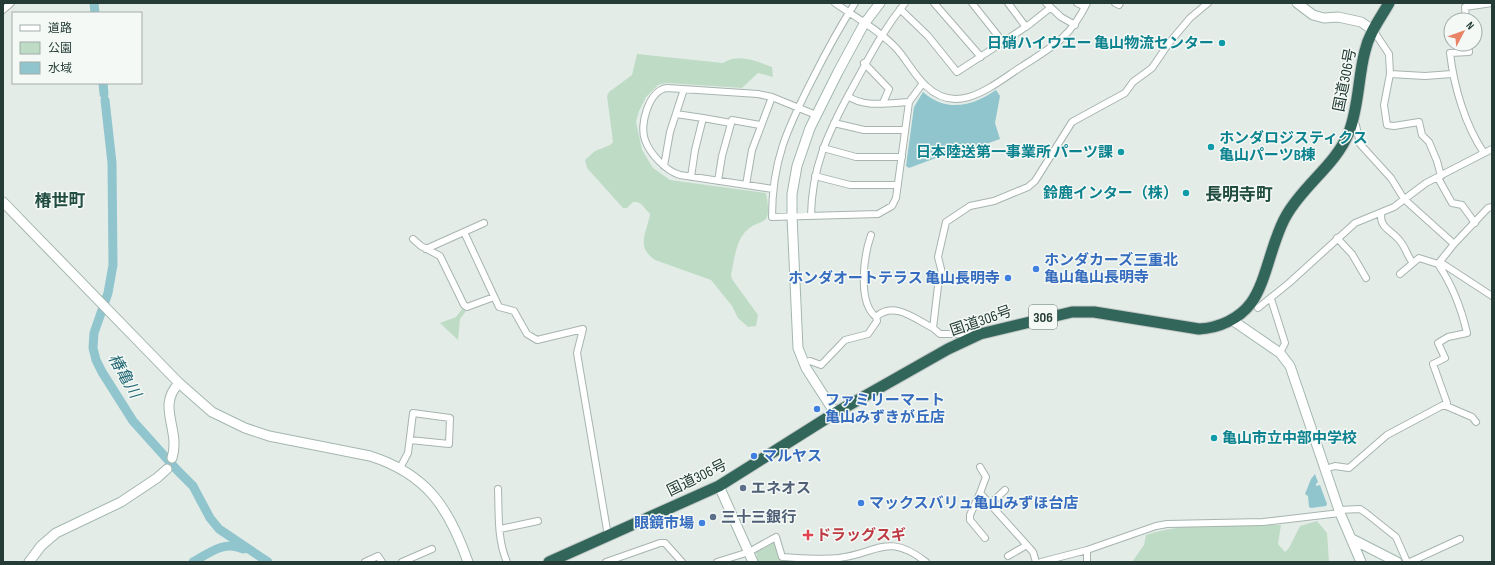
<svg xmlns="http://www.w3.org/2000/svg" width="1495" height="565" font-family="'Sofia Sans Condensed','Noto Sans JP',sans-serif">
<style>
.green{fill:#bedcc5}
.water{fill:#90c5cd}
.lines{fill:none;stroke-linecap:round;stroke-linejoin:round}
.river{stroke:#90c5cd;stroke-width:9}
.street-casing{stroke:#a7b4af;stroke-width:8}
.secondary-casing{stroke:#a3b7af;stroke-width:11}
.highway-casing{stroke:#c2c8c6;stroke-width:13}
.street{stroke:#fff;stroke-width:6}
.secondary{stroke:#fff;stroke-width:9}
.highway{stroke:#32665a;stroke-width:11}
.culture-dot{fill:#0f9aa8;stroke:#f4f9f6;stroke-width:1.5}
.shop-dot{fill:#3f7fe0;stroke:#f4f9f6;stroke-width:1.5}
.service-dot{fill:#5c6f8a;stroke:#f4f9f6;stroke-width:1.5}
.health-dot{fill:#e0444e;stroke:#f4f9f6;stroke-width:1.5}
.labels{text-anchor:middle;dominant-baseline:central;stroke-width:3;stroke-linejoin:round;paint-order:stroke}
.shield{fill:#f4f9f6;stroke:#62756f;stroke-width:1}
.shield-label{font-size:14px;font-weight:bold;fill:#243c35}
.culture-label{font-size:15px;font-weight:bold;fill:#0d838f;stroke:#f4f9f6;text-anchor:end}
.street-label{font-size:15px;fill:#243c35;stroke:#f4f9f6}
.shop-label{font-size:15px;font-weight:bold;fill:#366cbe;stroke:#f4f9f6;text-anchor:start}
.service-label{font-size:15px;font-weight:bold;fill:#4e5e75;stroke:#f4f9f6;text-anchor:start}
.health-label{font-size:15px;font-weight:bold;fill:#be3a42;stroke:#f4f9f6;text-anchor:start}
.water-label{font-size:16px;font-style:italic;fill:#236874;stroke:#f4f9f6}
.quarter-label{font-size:17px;font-weight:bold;fill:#224d41;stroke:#f4f9f6}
</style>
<rect width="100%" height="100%" fill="#e4ece8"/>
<path class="green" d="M637,54L723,63C739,53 756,61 772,67L773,77L758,73L742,88L666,83L658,85L646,97L639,111L636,122L642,150L653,168L670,180L766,193C774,234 758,213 742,236C735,247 734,262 731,275L732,279L758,315L756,326L748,327L738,318L732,306L711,280L655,260C635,246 647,233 650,214L641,204L637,202H633L627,208H623L587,168L585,160L595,151L610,145L613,142L607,96L609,92L632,75Z
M463,308L466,311L460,319L458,340L440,323L456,317Z
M1317,521L1327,533L1329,562H1132L1144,545L1146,535C1187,521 1238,525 1281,525L1278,544L1285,552L1289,548L1300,526Z
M773,541L777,543L781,559H830V562H758L756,552Z"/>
<path class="water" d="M996,90L1000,96L995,123L1000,139L946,158L944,155L909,168L906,166L914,107L923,92C947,113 972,106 996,90Z
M1315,474L1318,482L1316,484V486L1320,485L1327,504L1326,506L1311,508L1309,507L1308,496L1305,494L1311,479Z"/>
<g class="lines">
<path class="river" d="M94,3L95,13
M103,83L104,94
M105,100L112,163L113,265L108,293L94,333L93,348L96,360L102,372L133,421L177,470L193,486L210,518L219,529L268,562
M193,562C209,553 225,540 243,549"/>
<defs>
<path id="street" d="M835,3C855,17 879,30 896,48C907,60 914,75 926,86C958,117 993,85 1021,67C1052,47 1070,38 1087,3
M855,3C839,28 825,54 812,80C787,129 772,161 772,217L878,214L892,206L896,198L909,102L923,83
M934,3L981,57
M972,3L1003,42L1030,24L1050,8
M1008,3L1026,27
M1046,3L1061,17L1075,25
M1077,3L1085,7
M1115,3L1119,5L1120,3
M900,9L928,36L957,72L1003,42
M3,10L11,3
M1466,20L1465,7L1492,3
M1373,30L1389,54L1390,74L1425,76L1452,74
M1468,44L1469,52L1450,53C1454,87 1465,125 1484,153
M864,63L889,89L883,103
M1390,74L1384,105L1387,125L1394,126L1419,122L1422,135L1429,142L1437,161L1441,176
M848,96C863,108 890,103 909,102
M676,114L703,118L695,150L691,177
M703,118L731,123
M834,123L864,130H905
M823,148L856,157H902
M664,166L670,132L684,89
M815,176L850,185H898
M1438,178L1452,203L1462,205L1475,223
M718,181L722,156L732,120L760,125
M746,185L752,150L772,97
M773,189L680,175C666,171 650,154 645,140C639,125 649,90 667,88L758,94L772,97L816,115
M1381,214C1380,229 1392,230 1400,241C1406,248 1407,256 1413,263
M811,215C812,168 827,135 849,94C868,60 880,34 905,3
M464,232L499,307L514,311L527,334L537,340L583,329L577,353L608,536
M871,235C864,255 857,302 876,317
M1337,238L1352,254L1366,278
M413,239L421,246L440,256L464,305L467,307L494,297
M1454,244L1488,208L1492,207
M426,249L484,223
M1440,262L1492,296
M1400,274L1419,258L1438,264
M1271,299L1285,343L1280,353
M1258,308L1289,283L1355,223L1394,207L1426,183L1492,149
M973,336L970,334H940L933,328L938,286L942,273L938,257L946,222L970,206L994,201L1028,187L1035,181L1072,122L1125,93L1133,82L1152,68L1169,43L1190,18L1208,3
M803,363L810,361L821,365L845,340L868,334L877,321L876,317C894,300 916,320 933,328
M1444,405L1472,417L1476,422
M980,467L986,477L980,493L1033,552L1036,562
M400,468L408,453L413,413L450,418L449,444L410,440
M1325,469L1335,466L1349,468L1387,435L1447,403L1433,364L1445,358L1438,343L1448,337L1467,333C1461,307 1453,286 1438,264L1454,244L1404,199L1391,178L1360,144L1356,125L1353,122
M498,489C499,512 497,540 507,562
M980,493L970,515V520L985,538
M990,504L1005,490
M1339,510L1360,509L1366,513L1396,537L1407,562
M500,529L538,521
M1008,556L1027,545
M365,562L378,556L382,562
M402,562L432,549
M606,562L660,543H665L682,562
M717,562L749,552L776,537L782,557C801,558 820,560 839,558C878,553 888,532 926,562
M1041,562L1087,550
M1087,562V550L1156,526L1167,524L1263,522L1340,513
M1410,562L1460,539"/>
<path id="secondary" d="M1297,3L1313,15L1324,18L1338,17L1361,22L1373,30
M3,202L179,383L212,412L245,428L269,436L370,456C427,474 449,508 468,562
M1232,320L1280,353L1290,366L1340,513L1361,562
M835,413L806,368L798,348L792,216V194L797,166L810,128L838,72L864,24L880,3
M172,458C181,429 156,407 179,383
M719,486L753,562
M1352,539L1397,562
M29,562L41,546L56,533L121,502L157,478L167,469"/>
<path id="highway" d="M549,562L719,486L835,413L948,349L980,334L1072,312H1094L1199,329C1219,328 1239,319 1251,303C1267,281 1271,242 1286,216C1303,185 1336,165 1349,132C1359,106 1358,77 1365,51C1369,33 1380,19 1389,3"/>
</defs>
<use href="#street" class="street-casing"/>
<use href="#secondary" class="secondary-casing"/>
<use href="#highway" class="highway-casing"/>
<use href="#street" class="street"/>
<use href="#secondary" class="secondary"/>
<use href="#highway" class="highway"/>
</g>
<g class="culture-dot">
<circle cx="1222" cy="43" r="4"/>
<circle cx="1211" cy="147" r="4"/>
<circle cx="1121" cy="152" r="4"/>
<circle cx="1186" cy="193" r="4"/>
<circle cx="1214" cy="438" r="4"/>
</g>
<g class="shop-dot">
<circle cx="1036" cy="269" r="4"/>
<circle cx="1008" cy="278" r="4"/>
<circle cx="817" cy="409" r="4"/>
<circle cx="754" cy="456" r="4"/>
<circle cx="861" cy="503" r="4"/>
<circle cx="702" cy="523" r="4"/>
</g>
<g class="service-dot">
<circle cx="743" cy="488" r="4"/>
<circle cx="713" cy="517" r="4"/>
</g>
<path class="health-dot" d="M806 529h4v4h4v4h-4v4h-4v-4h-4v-4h4z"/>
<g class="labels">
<rect class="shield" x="1029" y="305" width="28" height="24" rx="3"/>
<g class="shield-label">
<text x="1043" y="317">306</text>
</g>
<g class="culture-label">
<text x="1214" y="43">日硝ハイウエー 亀山物流センター</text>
<text x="1219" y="138" text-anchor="start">ホンダロジスティクス<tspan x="1219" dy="17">亀山パーツB棟</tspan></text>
<text x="1113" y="152">日本陸送第一事業所 パーツ課</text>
<text x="1178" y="193">鈴鹿インター（株）</text>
<text x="1222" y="438" text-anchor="start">亀山市立中部中学校</text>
</g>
<g class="street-label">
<text transform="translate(1345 80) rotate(-79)">国道306号</text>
<text transform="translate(981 321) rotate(-19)">国道306号</text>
<text transform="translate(697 478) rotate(-26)">国道306号</text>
</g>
<g class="shop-label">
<text x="1044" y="260">ホンダカーズ三重北<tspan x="1044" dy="17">亀山亀山長明寺</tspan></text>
<text x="1000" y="278" text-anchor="end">ホンダオートテラス 亀山長明寺</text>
<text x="825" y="400">ファミリーマート<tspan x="825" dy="17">亀山みずきが丘店</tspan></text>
<text x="762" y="456">マルヤス</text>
<text x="869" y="503">マックスバリュ亀山みずほ台店</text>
<text x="694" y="523" text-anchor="end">眼鏡市場</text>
</g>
<g class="service-label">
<text x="751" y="488">エネオス</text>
<text x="721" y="517">三十三銀行</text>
</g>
<g class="health-label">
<text x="816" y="535">ドラッグスギ</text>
</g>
<g class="water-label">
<text transform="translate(124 376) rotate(60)">椿亀川</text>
</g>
<g class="quarter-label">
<text x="1239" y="195">長明寺町</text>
<text x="60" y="201">椿世町</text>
</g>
</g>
<rect width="1495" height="565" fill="none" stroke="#243c35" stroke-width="8"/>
<rect x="12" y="12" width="130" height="72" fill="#f4f9f6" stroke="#a1ada9"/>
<rect x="20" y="25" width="20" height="6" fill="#ffffff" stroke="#a1ada9"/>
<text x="48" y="32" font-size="12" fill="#243c35">道路</text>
<rect x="20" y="42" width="20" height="12" fill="#bedcc5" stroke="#a1ada9"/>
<text x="48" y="52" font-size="12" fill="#243c35">公園</text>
<rect x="20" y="62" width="20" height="12" fill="#90c5cd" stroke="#a1ada9"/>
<text x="48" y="72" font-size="12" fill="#243c35">水域</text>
<g transform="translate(1463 32) rotate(49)"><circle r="19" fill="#f4f9f6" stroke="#a1ada9"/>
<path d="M0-3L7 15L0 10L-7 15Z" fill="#e88366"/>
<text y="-6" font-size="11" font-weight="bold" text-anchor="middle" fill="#243c35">N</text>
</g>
</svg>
